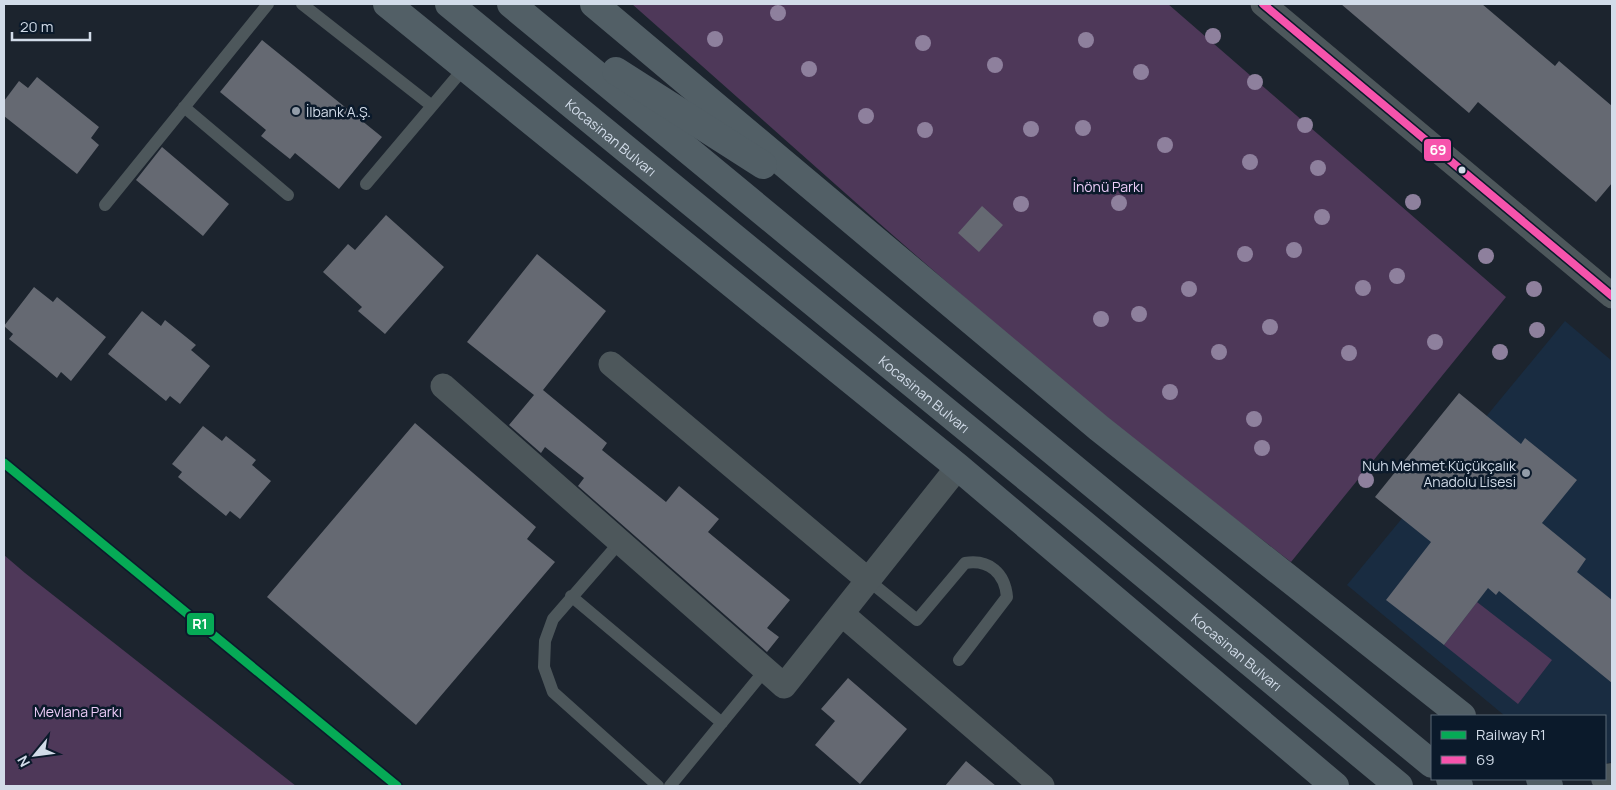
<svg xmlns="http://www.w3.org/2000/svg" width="1616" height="790" font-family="Manrope,sans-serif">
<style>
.built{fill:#192c41}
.green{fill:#4e3859}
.building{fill:#656972}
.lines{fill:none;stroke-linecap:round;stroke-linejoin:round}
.service{stroke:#4d575b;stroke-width:12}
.minor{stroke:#4d575b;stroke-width:25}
.tertiary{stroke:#4d575b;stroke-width:28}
.trunk{stroke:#525f66;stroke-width:28}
.bus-1-casing{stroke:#0b1a2b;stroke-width:11}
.bus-1{stroke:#f653ac;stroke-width:8}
.rail-1-casing{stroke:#0b1a2b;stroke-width:12}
.rail-1{stroke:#06aa56;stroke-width:9}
.tree{fill:#8e809d}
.poi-dot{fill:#929ca8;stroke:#0b1a2b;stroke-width:2}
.bus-dot{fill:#d2dce9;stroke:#0b1a2b;stroke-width:2}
.labels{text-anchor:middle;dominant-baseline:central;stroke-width:5;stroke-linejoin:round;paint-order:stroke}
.poi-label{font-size:14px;fill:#d2dce9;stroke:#0b1a2b;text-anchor:start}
.street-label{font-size:14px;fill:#d2dce9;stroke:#0b1a2b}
.park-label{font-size:14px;fill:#ecccf8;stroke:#0b1a2b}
.line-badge{stroke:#0b1a2b;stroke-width:2}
.badge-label{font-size:14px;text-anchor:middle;font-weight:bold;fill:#fff}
</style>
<rect width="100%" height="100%" fill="#1c242e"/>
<path class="built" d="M1565,321L1612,361V762L1605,764V716H1505L1347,585Z"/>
<path class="green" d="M632,4H1168L1506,297L1291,562C1220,507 1149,452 1080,395C927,269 781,135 632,4Z
M4,555L25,573L296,786H4Z
M1477,602L1552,660L1518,704L1444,645Z"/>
<path class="building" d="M1341,4H1482L1555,66L1559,61L1612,106V183L1596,202L1478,102L1469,113Z
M262,40L382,137L339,189L295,153L290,159L261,136L266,130L220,92Z
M37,77L99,127L91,138L99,145L77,174L4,116V101L19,81L28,88Z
M162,147L229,204L203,236L136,180Z
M982,206L1003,225L979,252L958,233Z
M386,215L444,267L385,334L358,311L362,307L323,272L348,244L355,250Z
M537,254L606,311L543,390L607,443L602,450L666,502L679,486L719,519L708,532L790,600L767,628L779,637L767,652L578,486L584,478L545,447L541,453L509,425L534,395L467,342Z
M34,287L53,302L57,297L106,337L71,381L61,372L57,378L39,363L9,339L13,334L4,326Z
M142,311L161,326L165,320L196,345L191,350L210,366L180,404L170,396L166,401L108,354Z
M1459,393L1521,444L1525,438L1577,480L1542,523L1586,559L1577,572L1612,600V683L1499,591L1496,595L1488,588L1444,645L1386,600L1431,542L1375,497Z
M415,423L536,527L527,539L555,562L416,725L267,597Z
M203,426L222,441L226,436L256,460L252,465L271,481L240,519L230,511L226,516L195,491L178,477L182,472L172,464Z
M848,678L907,729L860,784L815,745L835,721L821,709Z
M966,761L996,786H945Z"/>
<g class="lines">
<path class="service" d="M302,4L432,106
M184,107L288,195
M366,184L465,67
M105,205L268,4
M620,542L553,619L545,641L544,667L553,692L658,786
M868,580L917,620L965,563C989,559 1005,573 1007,597L959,660
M571,596L722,723
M670,786L765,670"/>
<path class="minor" d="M1263,4L1612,296
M611,364L868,580
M443,386L784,686L958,467
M842,614L1042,786"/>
<path class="tertiary" d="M1605,778L1612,777"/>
<g class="trunk">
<path d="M387,4L958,467L1335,786"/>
<path id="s1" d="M449,4L1069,512L1399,786"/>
<path d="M511,4L1432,764"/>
<path d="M594,4L1099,428L1462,716"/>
<path d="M616,71L763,165"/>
<path d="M1450,779L1459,786"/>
<path d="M1540,779L1549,786"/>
</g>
<defs>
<path id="bus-1" d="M1263,4L1612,296"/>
</defs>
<use href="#bus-1" class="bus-1-casing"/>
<use href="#bus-1" class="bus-1"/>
<defs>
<path id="rail-1" d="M4,463L397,786"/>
</defs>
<use href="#rail-1" class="rail-1-casing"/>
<use href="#rail-1" class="rail-1"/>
</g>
<g class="tree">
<circle cx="778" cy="13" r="8"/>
<circle cx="1213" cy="36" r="8"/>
<circle cx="715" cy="39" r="8"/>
<circle cx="1086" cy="40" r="8"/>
<circle cx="923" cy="43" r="8"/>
<circle cx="995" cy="65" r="8"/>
<circle cx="809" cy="69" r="8"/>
<circle cx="1141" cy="72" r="8"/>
<circle cx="1255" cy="82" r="8"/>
<circle cx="866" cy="116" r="8"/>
<circle cx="1305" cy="125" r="8"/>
<circle cx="1083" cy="128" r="8"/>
<circle cx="1031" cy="129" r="8"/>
<circle cx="925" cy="130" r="8"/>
<circle cx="1165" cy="145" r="8"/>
<circle cx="1250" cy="162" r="8"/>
<circle cx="1318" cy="168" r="8"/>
<circle cx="1413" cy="202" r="8"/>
<circle cx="1119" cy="203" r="8"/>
<circle cx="1021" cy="204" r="8"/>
<circle cx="1322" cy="217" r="8"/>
<circle cx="1294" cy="250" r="8"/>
<circle cx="1245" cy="254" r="8"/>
<circle cx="1486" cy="256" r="8"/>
<circle cx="1397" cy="276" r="8"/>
<circle cx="1363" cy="288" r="8"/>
<circle cx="1189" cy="289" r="8"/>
<circle cx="1534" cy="289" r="8"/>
<circle cx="1139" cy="314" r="8"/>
<circle cx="1101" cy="319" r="8"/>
<circle cx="1270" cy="327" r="8"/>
<circle cx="1537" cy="330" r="8"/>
<circle cx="1435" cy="342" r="8"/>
<circle cx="1219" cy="352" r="8"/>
<circle cx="1500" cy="352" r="8"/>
<circle cx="1349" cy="353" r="8"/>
<circle cx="1170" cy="392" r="8"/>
<circle cx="1254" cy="419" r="8"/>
<circle cx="1262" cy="448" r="8"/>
<circle cx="1366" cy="480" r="8"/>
</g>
<g class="poi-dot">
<circle cx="296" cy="111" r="5"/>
<circle cx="1526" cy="473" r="5"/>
</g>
<circle class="bus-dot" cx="1462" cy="170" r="4.5"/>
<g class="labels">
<g class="poi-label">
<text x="306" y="111">İlbank A.Ş.</text>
<text x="1516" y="465" text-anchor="end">Nuh Mehmet Küçükçalık<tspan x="1516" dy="16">Anadolu Lisesi</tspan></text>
</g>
<g class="street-label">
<text stroke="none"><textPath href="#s1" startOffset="210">Kocasinan Bulvarı</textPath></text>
<text stroke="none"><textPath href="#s1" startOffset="615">Kocasinan Bulvarı</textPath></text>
<text stroke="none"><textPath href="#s1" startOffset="1020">Kocasinan Bulvarı</textPath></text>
</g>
<g class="park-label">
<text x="1108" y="186">İnönü Parkı</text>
<text x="78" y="711">Mevlana Parkı</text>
</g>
</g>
<g class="line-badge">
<rect x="1423" y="138" width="29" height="24" rx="5" fill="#f653ac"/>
<rect x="186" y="612" width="29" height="24" rx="5" fill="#06aa56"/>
</g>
<g class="badge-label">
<text x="1438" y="155">69</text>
<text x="200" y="629">R1</text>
</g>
<rect width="1616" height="790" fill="none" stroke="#d2dce9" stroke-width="10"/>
<rect x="1431" y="715" width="175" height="65" fill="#0b1a2b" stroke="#5b6877"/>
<rect x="1441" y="731" width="25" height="8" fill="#06aa56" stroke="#5b6877"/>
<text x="1476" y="740" font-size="15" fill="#d2dce9">Railway R1</text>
<rect x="1441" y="756" width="25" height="8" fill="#f653ac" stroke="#5b6877"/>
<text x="1476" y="765" font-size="15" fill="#d2dce9">69</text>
<g transform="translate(35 755) rotate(241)" stroke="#0b1a2b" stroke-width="4" paint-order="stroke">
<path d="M0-4L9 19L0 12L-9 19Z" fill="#d2dce9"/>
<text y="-8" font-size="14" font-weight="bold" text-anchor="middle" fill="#d2dce9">N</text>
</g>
<path d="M12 32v8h78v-8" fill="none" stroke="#d2dce9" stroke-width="2.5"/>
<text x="20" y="32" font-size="15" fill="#d2dce9" stroke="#0b1a2b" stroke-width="4" paint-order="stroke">20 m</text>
</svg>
